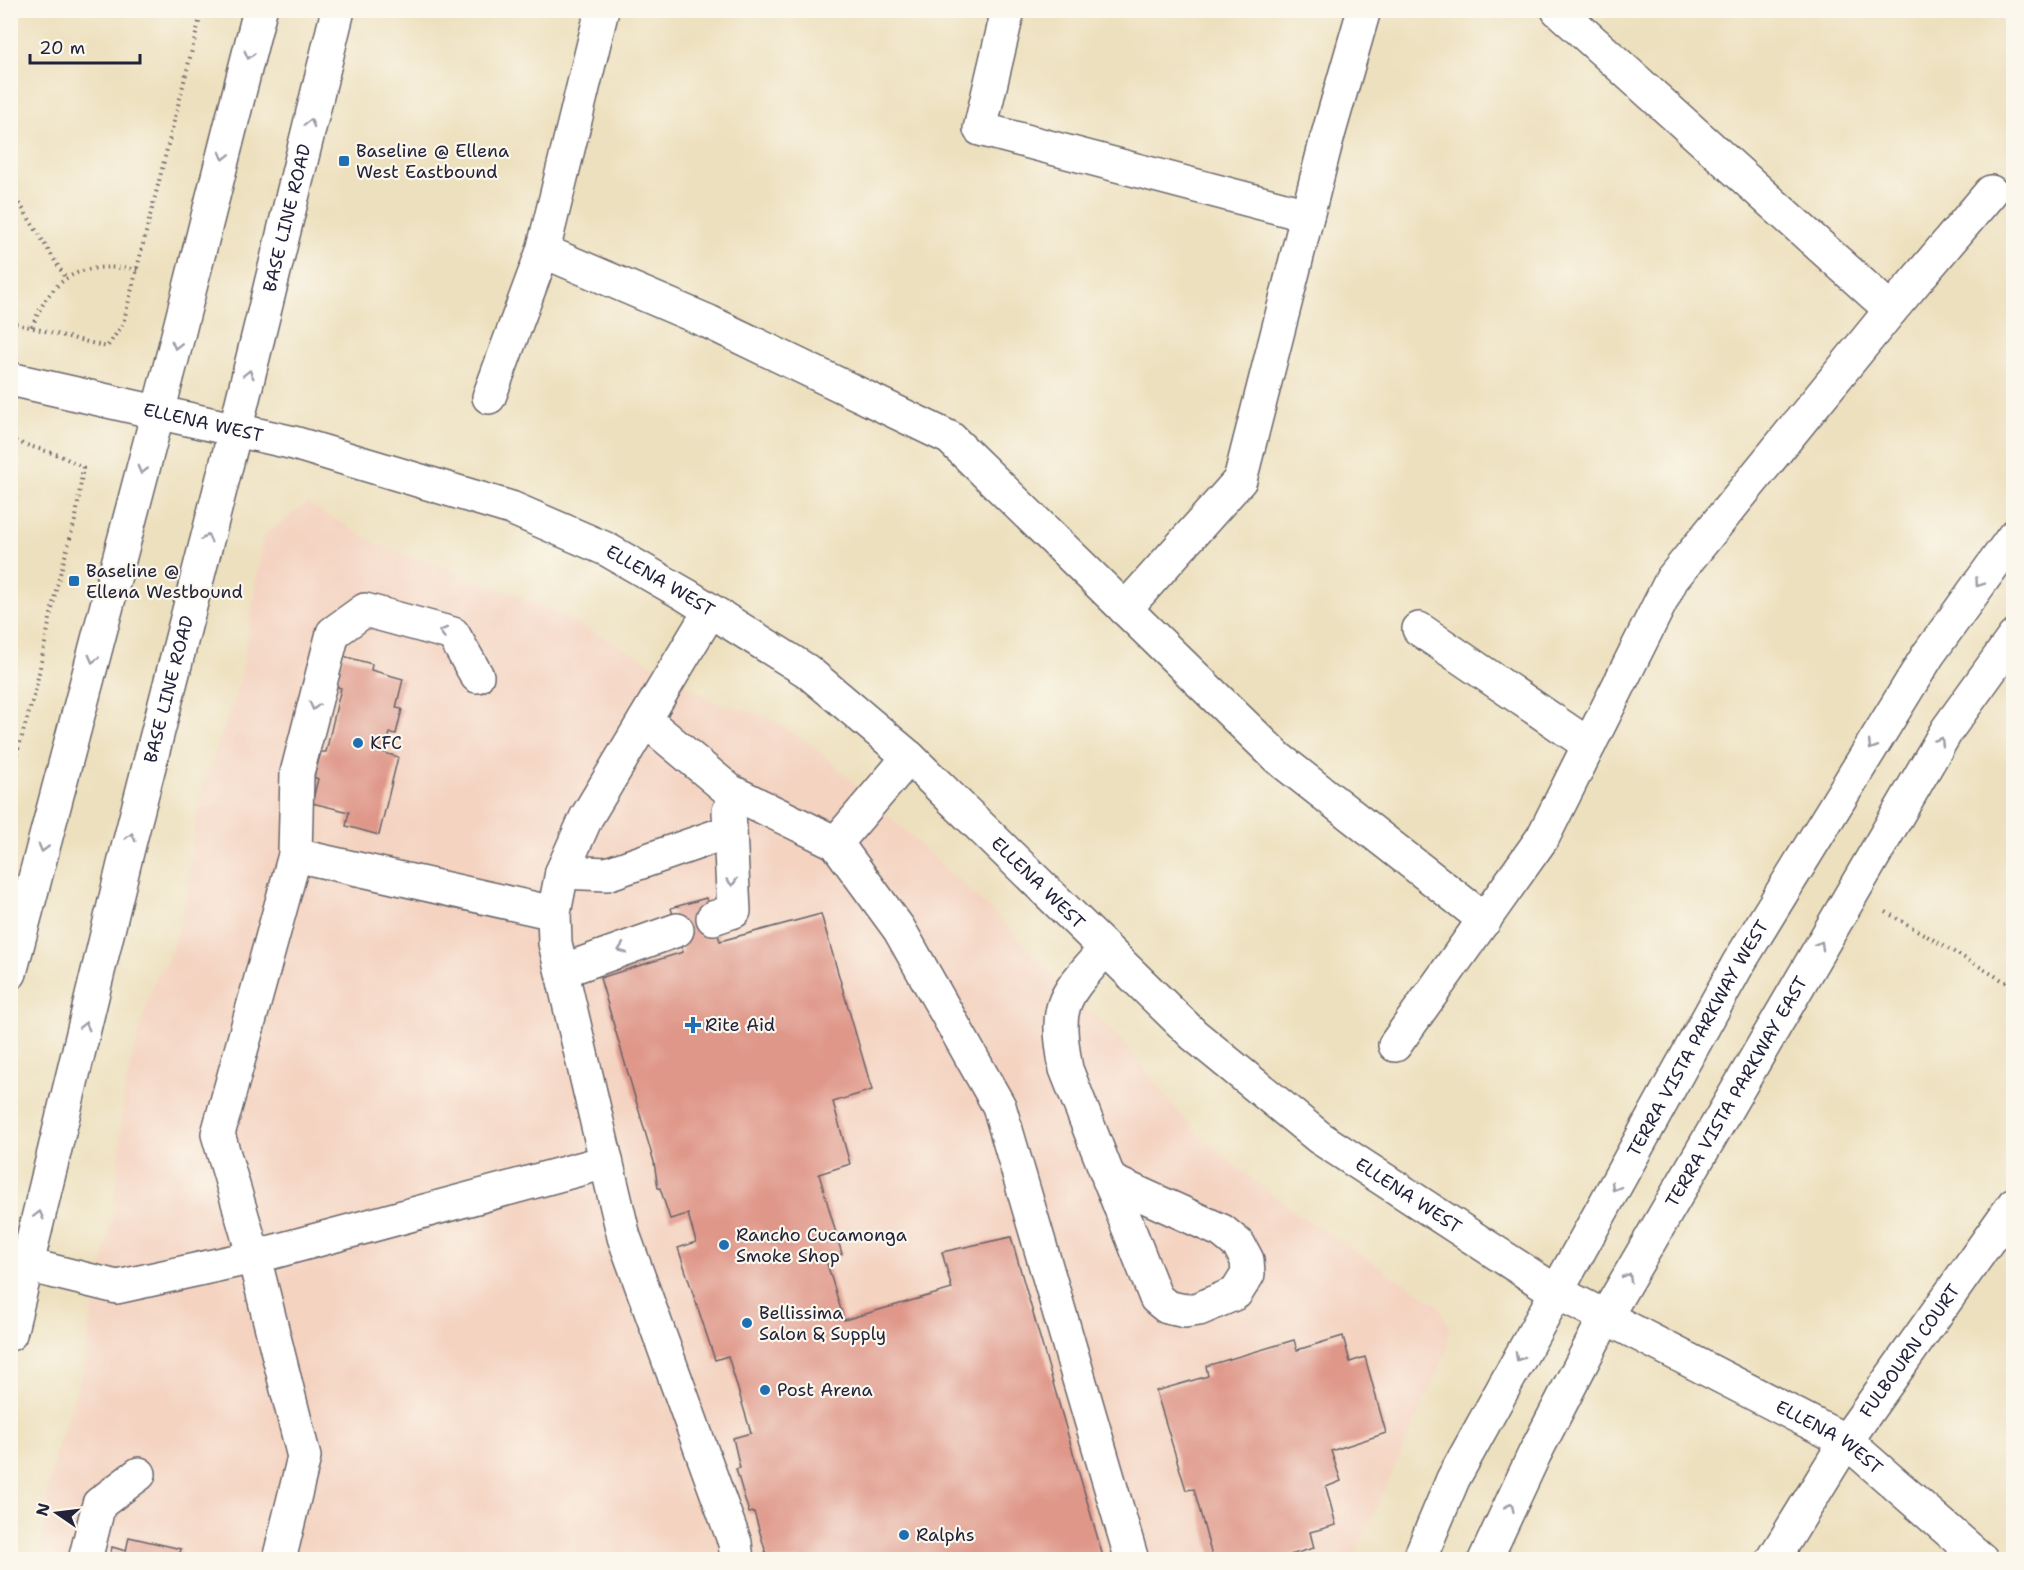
<svg xmlns="http://www.w3.org/2000/svg" width="2024" height="1570" font-family="'Shantell Sans',sans-serif">
<style>
.built{fill:#f4d3c1}
.building{fill:#df9789}
.lines{fill:none;stroke-linecap:round;stroke-linejoin:round}
.minor-casing{stroke:#696469;stroke-width:36}
.major-casing{stroke:#696469;stroke-width:36}
.path{stroke:#696469;stroke-width:4;stroke-dasharray:1.5 4.5;stroke-linecap:butt}
.minor{stroke:#fff;stroke-width:33}
.major{stroke:#fff;stroke-width:33}
.oneway{stroke:#9c9ca7}
.poi-dot{fill:#1f6fb2;stroke:#fbf7ec;stroke-width:2}
.labels{text-anchor:middle;dominant-baseline:central;stroke-width:4.5;stroke-linejoin:round;paint-order:stroke}
.poi-label{font-size:18px;fill:#22223b;stroke:#fbf7ec;text-anchor:start}
.street-label{font-size:18px;fill:#22223b;stroke:#fbf7ec}
</style>
<rect width="100%" height="100%" fill="#fbf7ec"/>
<filter id="ink" filterUnits="userSpaceOnUse"><feTurbulence type="fractalNoise" baseFrequency=".0167" numOctaves="2"/><feDisplacementMap in="SourceGraphic" scale="12" xChannelSelector="R" yChannelSelector="G"/><feConvolveMatrix kernelMatrix="1 2 1 2 8 2 1 2 1" color-interpolation-filters="sRGB"/></filter>
<filter id="wash" filterUnits="userSpaceOnUse"><feTurbulence type="fractalNoise" baseFrequency=".008" numOctaves="4" result="noise"/><feDisplacementMap in="SourceGraphic" scale="24" xChannelSelector="R" yChannelSelector="G"/><feGaussianBlur stdDeviation="1.35" result="paint"/><feColorMatrix in="noise" values="0 0 0 0 0 0 0 0 0 0 0 0 0 0 0 0 0 1.4 0 .05"/><feComposite in="paint" operator="in"/></filter>
<g filter="url(#wash)">
<rect width="100%" height="100%" fill="#ede0be"/>
<path class="built" d="M307,503L375,543L448,568L547,608L632,652L717,704L759,713L792,732L819,751L1000,919L1086,1011L1099,1018L1128,1047L1179,1113L1207,1143L1290,1209L1439,1305L1449,1328L1448,1349L1353,1559L40,1560L48,1484L58,1446L83,1370L89,1328L113,1216L125,1086L148,998L157,975L167,961L178,932L185,904L198,801L235,696L243,664L263,536Z"/>
<g id="blocks">
<path class="building" d="M343,656L372,664L371,670L403,679L396,708L402,709L396,734L390,733L385,753L398,757L379,835L346,826L349,812L312,803L318,779L314,777L321,752H326L341,688L335,686Z
M706,898L720,941L821,914L872,1090L833,1102L850,1164L819,1174L842,1254L826,1260L844,1320L952,1289L942,1252L1011,1237L1104,1560H768L754,1512L749,1513L736,1469L740,1468L733,1438L751,1433L728,1356L715,1360L678,1248L696,1242L688,1214L670,1219L660,1188H658L654,1162L600,978L683,952L671,908Z
M1343,1336L1350,1362L1365,1357L1386,1433L1331,1451L1341,1481L1326,1487L1336,1525L1310,1532L1314,1548L1273,1560H1213L1194,1489L1186,1490L1156,1391L1208,1376L1206,1366L1294,1340L1297,1350Z
M129,1537L181,1549L178,1560H109L112,1547L126,1551Z"/>
</g>
</g>
<g filter="url(#ink)">
<use href="#blocks" fill-opacity="0" stroke="#696469" stroke-width="1.5"/>
<g class="lines">
<defs>
<g id="minor">
<path d="M1008,10L980,129L1307,215"/>
<path d="M1558,10L1891,310"/>
<path d="M543,251L709,322L950,438L1278,758L1485,920"/>
<path id="s1" d="M10,379L294,443L511,508L606,549L686,595L807,671L909,757L1194,1035L1320,1138L1555,1291L1846,1441L1982,1560"/>
<path d="M489,397L543,251L602,10"/>
<path d="M1125,609L1240,480L1326,142L1364,10"/>
<path d="M710,611L586,818L562,872L554,913L555,943L624,1237L735,1543L737,1560"/>
<path d="M1419,629L1589,745"/>
<path d="M645,720L730,791L836,843L899,929L999,1106L1132,1560"/>
<path d="M836,843L909,757"/>
<path d="M295,855L297,773L333,633L365,610L453,634L477,676"/>
<path d="M562,872L607,874L728,832"/>
<path d="M713,918L734,911L729,811"/>
<path d="M1105,949C1062,999 1054,1002 1066,1069L1156,1298L1167,1307L1185,1311L1199,1309L1236,1293L1248,1274L1247,1260L1239,1245L1222,1231L1109,1180"/>
<path d="M562,971L677,930"/>
<path d="M1395,1045L1543,837L1672,579L1891,310L1991,192"/>
<path d="M27,1265L117,1287L254,1257L606,1162"/>
<path d="M85,1560L99,1504L139,1474"/>
<path d="M279,1560L304,1457L254,1257L218,1134L295,855L554,913"/>
<path id="s2" d="M1419,1560L1453,1479L1738,964L1928,655L2014,536"/>
<path id="s3" d="M1485,1560L1534,1455L1606,1316L1947,730L2014,637"/>
<path id="s4" d="M1773,1560L1846,1441L2014,1204"/>
</g>
<g id="major">
<path d="M10,973L172,359L260,10"/>
<path id="s5" d="M10,1334L127,852L235,431L338,10"/>
</g>
</defs>
<use href="#minor" class="minor-casing"/>
<use href="#major" class="major-casing"/>
<path class="path" d="M10,188L65,277
M10,322L107,347L123,324L202,10
M32,327C53,274 82,261 138,270
M10,440L59,455L83,467L76,517L57,585L35,692L10,776
M1886,912L2014,987"/>
<use href="#minor" class="minor"/>
<use href="#major" class="major"/>
</g>
<defs><path id="oneway-chevron" d="M-2-3.5L2.5 0L-2 3.5" fill="none" stroke-width="1.6" stroke-linecap="round" stroke-linejoin="round" transform="scale(1.5)"/></defs>
<g class="oneway">
<use href="#oneway-chevron" transform="translate(249 55) rotate(104)"/>
<use href="#oneway-chevron" transform="translate(310 123) rotate(-76)"/>
<use href="#oneway-chevron" transform="translate(224 156) rotate(104)"/>
<use href="#oneway-chevron" transform="translate(176 345) rotate(104)"/>
<use href="#oneway-chevron" transform="translate(249 374) rotate(-76)"/>
<use href="#oneway-chevron" transform="translate(142 470) rotate(105)"/>
<use href="#oneway-chevron" transform="translate(207 538) rotate(-76)"/>
<use href="#oneway-chevron" transform="translate(1979 583) rotate(125)"/>
<use href="#oneway-chevron" transform="translate(443 632) rotate(-165)"/>
<use href="#oneway-chevron" transform="translate(93 659) rotate(105)"/>
<use href="#oneway-chevron" transform="translate(314 706) rotate(104)"/>
<use href="#oneway-chevron" transform="translate(1940 741) rotate(-59)"/>
<use href="#oneway-chevron" transform="translate(1872 746) rotate(122)"/>
<use href="#oneway-chevron" transform="translate(131 837) rotate(-76)"/>
<use href="#oneway-chevron" transform="translate(43 848) rotate(105)"/>
<use href="#oneway-chevron" transform="translate(732 882) rotate(86)"/>
<use href="#oneway-chevron" transform="translate(1820 945) rotate(-60)"/>
<use href="#oneway-chevron" transform="translate(622 949) rotate(160)"/>
<use href="#oneway-chevron" transform="translate(85 1026) rotate(-76)"/>
<use href="#oneway-chevron" transform="translate(1615 1187) rotate(120)"/>
<use href="#oneway-chevron" transform="translate(39 1215) rotate(-76)"/>
<use href="#oneway-chevron" transform="translate(1628 1277) rotate(-60)"/>
<use href="#oneway-chevron" transform="translate(1519 1357) rotate(119)"/>
<use href="#oneway-chevron" transform="translate(1510 1507) rotate(-65)"/>
</g>
</g>
<g class="poi-dot">
<rect x="338" y="155" width="12" height="12" rx="3"/>
<rect x="68" y="575" width="12" height="12" rx="3"/>
<circle cx="358" cy="743" r="6"/>
<path d="M690 1016h6v6h6v6h-6v6h-6v-6h-6v-6h6z"/>
<circle cx="724" cy="1245" r="6"/>
<circle cx="747" cy="1323" r="6"/>
<circle cx="765" cy="1390" r="6"/>
<circle cx="904" cy="1535" r="6"/>
</g>
<g class="labels">
<g class="poi-label">
<text x="356" y="151">Baseline @ Ellena<tspan x="356" dy="21">West Eastbound</tspan></text>
<text x="86" y="571">Baseline @<tspan x="86" dy="21">Ellena Westbound</tspan></text>
<text x="370" y="743">KFC</text>
<text x="705" y="1025">Rite Aid</text>
<text x="736" y="1235">Rancho Cucamonga<tspan x="736" dy="21">Smoke Shop</tspan></text>
<text x="759" y="1313">Bellissima<tspan x="759" dy="21">Salon &amp; Supply</tspan></text>
<text x="777" y="1390">Post Arena</text>
<text x="916" y="1535">Ralphs</text>
</g>
<g class="street-label">
<text stroke="none"><textPath href="#s5" startOffset="1150">BASE LINE ROAD</textPath></text>
<text stroke="none"><textPath href="#s1" startOffset="198">ELLENA WEST</textPath></text>
<text stroke="none"><textPath href="#s1" startOffset="684">ELLENA WEST</textPath></text>
<text stroke="none"><textPath href="#s5" startOffset="664">BASE LINE ROAD</textPath></text>
<text stroke="none"><textPath href="#s1" startOffset="1170">ELLENA WEST</textPath></text>
<text stroke="none"><textPath href="#s2" startOffset="592">TERRA VISTA PARKWAY WEST</textPath></text>
<text stroke="none"><textPath href="#s3" startOffset="532">TERRA VISTA PARKWAY EAST</textPath></text>
<text stroke="none"><textPath href="#s1" startOffset="1656">ELLENA WEST</textPath></text>
<text stroke="none"><textPath href="#s4" startOffset="250">FULBOURN COURT</textPath></text>
<text stroke="none"><textPath href="#s1" startOffset="2142">ELLENA WEST</textPath></text>
</g>
</g>
<rect width="2024" height="1570" fill="none" stroke="#fbf7ec" stroke-width="36"/>
<g transform="translate(57 1513) rotate(284)" stroke="#fbf7ec" stroke-width="4.5" paint-order="stroke">
<path d="M0-4.5L10 22L0 15L-10 22Z" fill="#22223b"/>
<text y="-9" font-size="16" font-weight="bold" text-anchor="middle" fill="#22223b">N</text>
</g>
<path d="M30 54v9h110v-9" fill="none" stroke="#22223b" stroke-width="3"/>
<text x="39" y="54" font-size="18" fill="#22223b" stroke="#fbf7ec" stroke-width="4.5" paint-order="stroke">20 m</text>
</svg>
